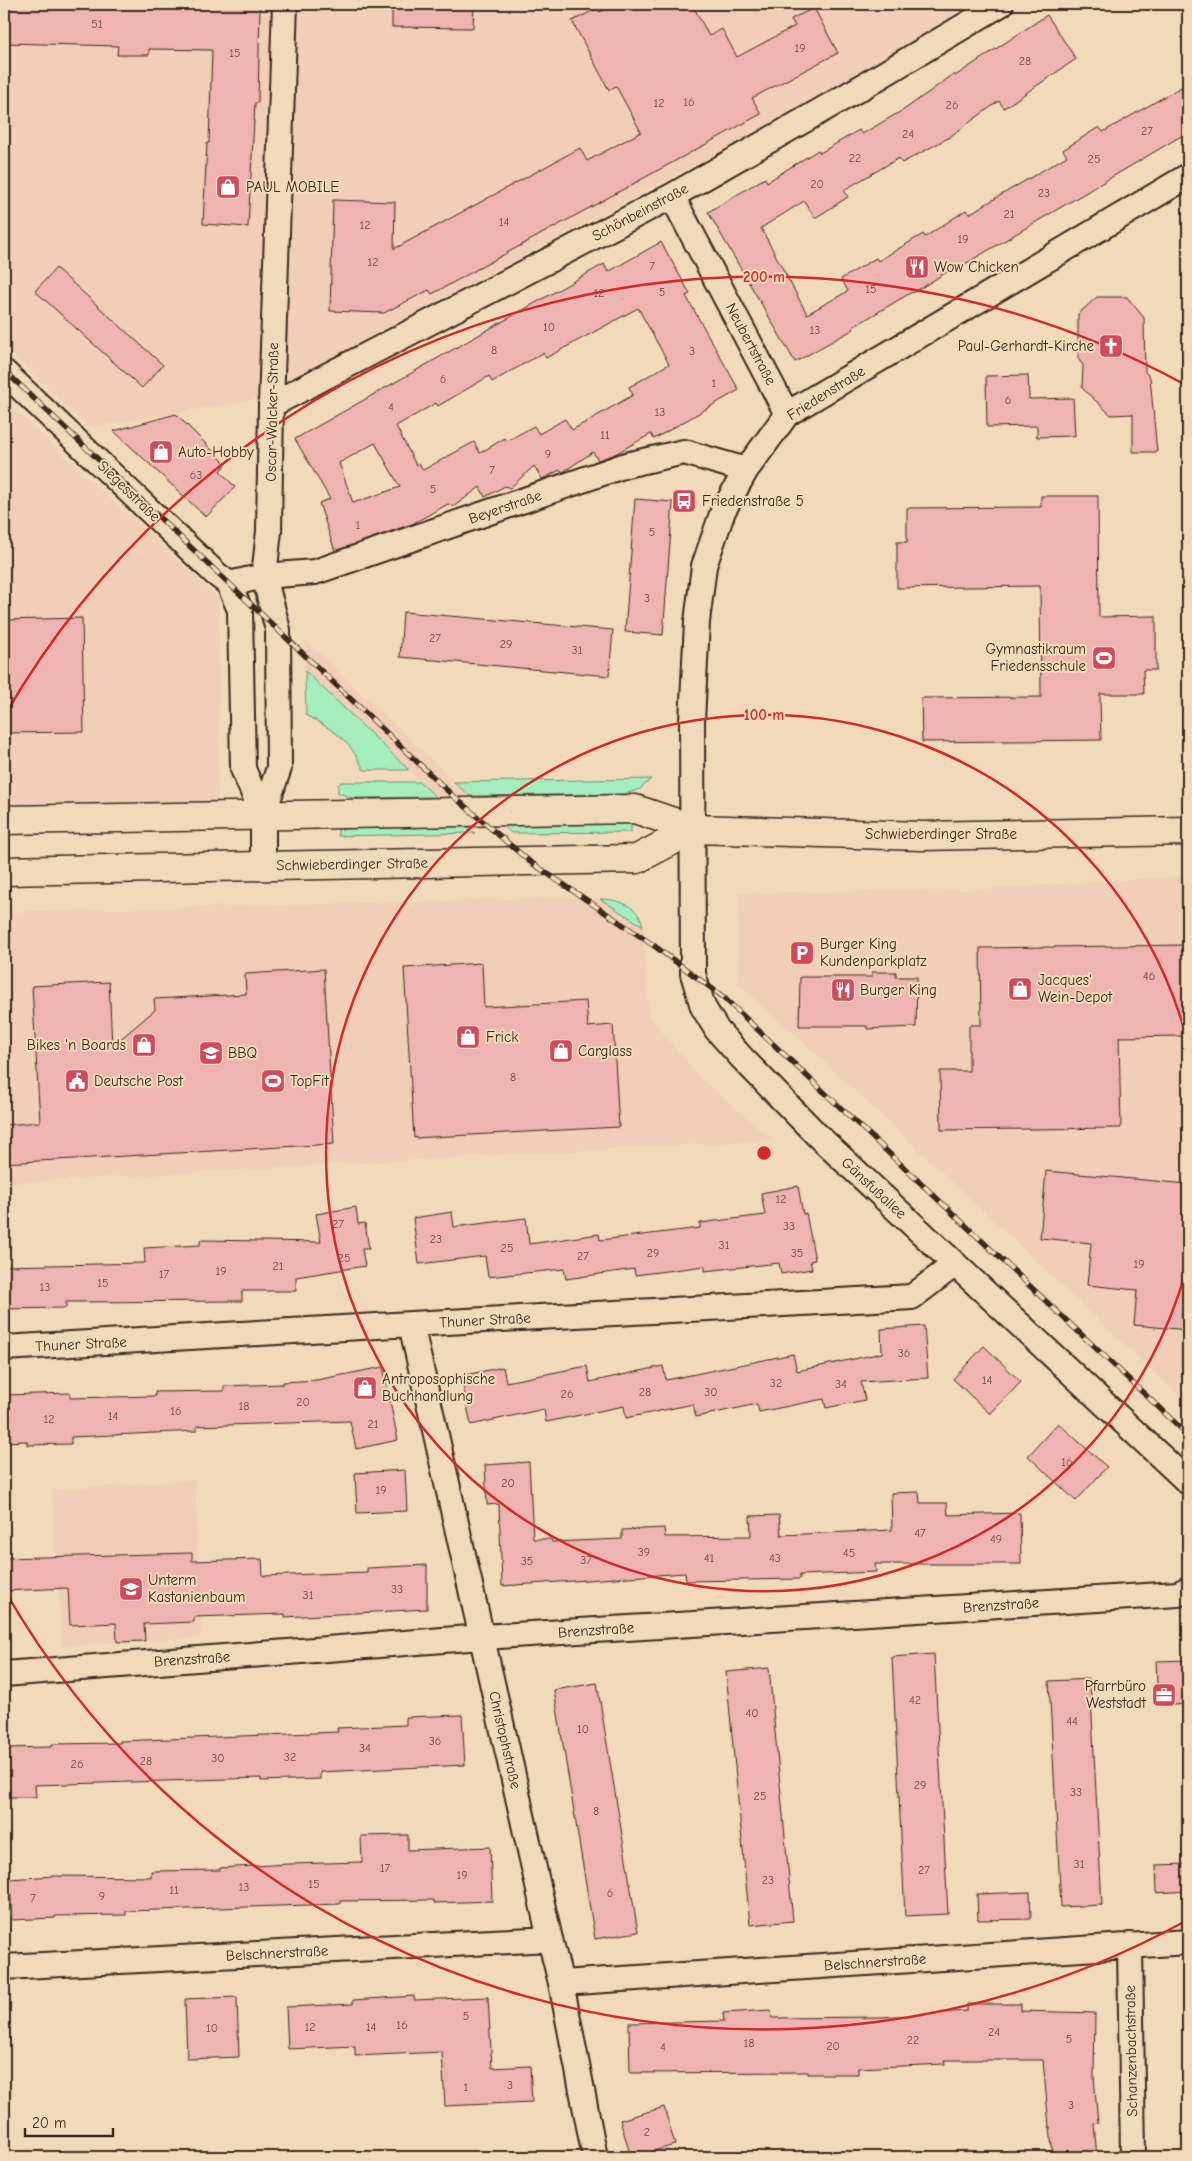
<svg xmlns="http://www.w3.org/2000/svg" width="1192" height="2161" font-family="'Comic Neue',sans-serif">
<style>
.built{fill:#f0ceb7}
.green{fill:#a4eebd;stroke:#708c6e}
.building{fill:#efb3b1;stroke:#3b2a1e;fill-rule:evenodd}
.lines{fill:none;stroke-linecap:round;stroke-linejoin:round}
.minor-casing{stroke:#3b2a1e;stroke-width:28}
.secondary-casing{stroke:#3b2a1e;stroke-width:31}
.minor{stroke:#f0dab9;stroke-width:24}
.secondary{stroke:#f0dab9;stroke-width:28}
.rail-casing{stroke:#3b2a1e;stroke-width:5.5}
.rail{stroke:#f0dab9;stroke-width:4;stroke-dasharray:11;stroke-linecap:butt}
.ring{fill:none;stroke:#d62828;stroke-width:2.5}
.labels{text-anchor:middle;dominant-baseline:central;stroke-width:4;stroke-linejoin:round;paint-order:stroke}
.number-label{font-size:12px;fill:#684c43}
.poi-label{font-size:15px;fill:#3b2a1e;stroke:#f0dab9;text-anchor:start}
.street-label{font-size:15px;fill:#3b2a1e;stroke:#f0dab9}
.centre{fill:#d62828;stroke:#f0dab9;stroke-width:2.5}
.ring-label{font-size:15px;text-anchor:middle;font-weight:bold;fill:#d62828;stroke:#f0dab9;stroke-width:4;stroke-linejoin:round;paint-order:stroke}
</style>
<rect width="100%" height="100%" fill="#f0dab9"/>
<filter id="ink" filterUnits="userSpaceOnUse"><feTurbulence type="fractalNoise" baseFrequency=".02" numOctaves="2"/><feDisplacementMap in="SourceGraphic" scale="10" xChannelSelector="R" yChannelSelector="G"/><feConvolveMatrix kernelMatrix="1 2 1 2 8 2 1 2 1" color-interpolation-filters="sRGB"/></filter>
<g filter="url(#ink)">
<path class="built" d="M4,4H980L872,71L249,401L87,427L4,346Z
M4,400L219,599L218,802L4,804Z
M305,640L470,796L436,797L305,671Z
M1188,876V1404L811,1049L738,983V893L969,890Z
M563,898L600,899L643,926L649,1016L699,1077L772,1140L4,1183V912Z
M195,1480L201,1637L62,1646L52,1490Z"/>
<path class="green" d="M305,671L408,769V770H364C348,738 336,732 306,715Z
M651,779L640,789L625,794L470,796L454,782Z
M341,782H420L436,797L353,798L338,793V785Z
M631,824V832L511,833L503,825Z
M466,826L475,833L338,836V829Z
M600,899C619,899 639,906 643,926Z"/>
<path class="building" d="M4,4H260L258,103H255L248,227L203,224L207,143H209L212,50L149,49V55H117L118,46L4,43Z
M392,4H474L473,28L392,27Z
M616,4H692L709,36L722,29L737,57L795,26L791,19L814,8L838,53L752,98L761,114L432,294L429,290L384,313L330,311L333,200L395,202L394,249L580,148L587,161L641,132L616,86L609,90L572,21L598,8L600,12Z
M1047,15L1076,59L1004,108L999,101L948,138L902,163L899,158L844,190L848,197L815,218L804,201L761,228L807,314L848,291L841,279L876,258L878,261L923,234L925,237L966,210L969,214L1067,156L1063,150L1099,127L1103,132L1188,83V132L960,267L958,265L913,293L912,292L853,327L854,329L795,362L708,212L765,178L767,182L818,150L820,153L859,130L862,134L905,109L954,74L955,76Z
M661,242L690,294L686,296L739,390L654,439L651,434L613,455L598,460L593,452L563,472L560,470L542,479L534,466L510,488L505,486L485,497L480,487L453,507L448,504L412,524L335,551L319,503L330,499L295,439L604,264L608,272ZM638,308L669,364L629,387L633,395L572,430L565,419L539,434L534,426L507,441L505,438L480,453L474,442L423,470L419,463L416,465L396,426L436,403L438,406L489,376L492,382L543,353L546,358ZM375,443L400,487L353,503L339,463Z
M56,268L163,365L142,388L35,291Z
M1097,297H1127L1144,318L1145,372L1150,377L1157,452H1133V414L1111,415L1082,388L1083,365L1078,359V314Z
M1028,375L1029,399L1073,398L1075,436L1037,437V426L987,427L986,376Z
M176,414L226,464L220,471L235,487L206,517L114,431Z
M1041,496H1098L1099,617L1156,616V670H1143L1144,694H1100L1101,740L922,742L921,698L1041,697L1040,586L897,588V542H907V508L1041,507Z
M635,499L673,502L663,635L625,632Z
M403,612L613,630L609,676L400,657Z
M82,618L84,732L4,733V620Z
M1188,945V1036L1119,1037L1121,1128L941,1130L940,1071H969V1025H981L980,948Z
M482,963L484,1007L586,1001L588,1027L613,1025L619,1127L414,1138L404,968Z
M324,969L334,1144L4,1163V1125L40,1122L32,986L109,982L112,1046L155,1010L154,999L246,994L245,974Z
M872,972H896V977H917L916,1027L867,1029V1026H799L800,977H872Z
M1046,1171L1188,1184V1330L1134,1325L1137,1290L1087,1285L1091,1243L1040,1238Z
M798,1186L803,1214L806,1213L815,1260L810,1261L812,1269L781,1274L779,1263L705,1271V1266L635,1275L634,1269L566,1279L564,1269L488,1277L485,1256L419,1264L413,1218L452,1212L454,1227L526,1218L529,1244L599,1234L600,1240L700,1228V1223L765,1215L761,1193Z
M356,1207L358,1224L365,1223L369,1249H362L365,1266L296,1277V1291H242V1301L66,1302V1308L4,1309V1266L145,1263L144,1248L200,1245V1240L321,1242L316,1214Z
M924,1326L928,1378L861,1382L865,1400L826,1408L824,1399L759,1412L757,1404L696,1417L693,1404L626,1418L624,1406L546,1422L544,1409L471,1425L461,1376L503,1367L506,1382L587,1366L590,1382L663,1366L666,1380L793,1354L797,1371L882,1353L881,1329Z
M984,1346L1021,1382L990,1414L953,1379Z
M383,1367L398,1440L356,1449L350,1421L197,1426V1431L71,1437V1444L27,1445V1441L4,1442V1395L70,1393V1398L155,1396V1392L224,1391V1386L283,1384V1382L317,1380Z
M1058,1423L1107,1467L1076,1501L1028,1456Z
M529,1462L533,1539H551L552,1542L622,1539V1530L664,1528L665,1537L751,1536L750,1516L779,1515L781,1535L892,1530L891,1493L919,1492L920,1503H947L948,1515L1020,1513L1021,1564H875L876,1572L800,1575V1579L686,1581L685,1573L502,1586L499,1504L487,1505L485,1465Z
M405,1470L407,1511L357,1513L355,1473Z
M192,1553V1561L262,1559L263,1576L367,1572V1568L427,1565V1609L285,1617V1614L194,1617V1622L144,1624L145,1641L117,1642L116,1623L70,1625L68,1588L4,1591V1558Z
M934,1654L948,1914L905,1916L892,1657Z
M1188,1660V1704L1158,1706L1156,1661Z
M769,1668L793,1921L750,1925L726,1672Z
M1090,1679L1102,1905L1061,1907L1049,1681Z
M597,1683L638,1932L595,1939L554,1690Z
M462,1715L465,1765L320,1772V1779L261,1781V1778L35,1785L36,1797H4V1748L52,1747V1744L120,1743V1741L338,1732L337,1728L406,1725V1717Z
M408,1835V1850L490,1847L492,1901L434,1903V1900L340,1901V1904L126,1911V1915L55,1916V1918L12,1920L10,1879L53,1876L151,1877V1871L220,1870V1868L288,1864L362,1862L361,1836Z
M1188,1864V1891L1157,1893L1156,1865Z
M1030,1892L1031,1919L978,1920L977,1894Z
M414,1996V2000L488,1997L492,2068L530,2066L532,2102L445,2106L442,2052L355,2056V2046L288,2049L286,2007L353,2004V2000Z
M237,1997L239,2057L187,2059L185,1999Z
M967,2004H1021V2011L1095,2013L1094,2077L1098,2123L1094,2124L1097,2157H1053L1050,2127H1049L1043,2060H944L945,2064L858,2068V2074H808V2072L630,2073L629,2023L724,2021L723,2013L771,2010L772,2018L882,2017L967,2011Z
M664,2107L675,2145L631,2157L620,2120Z"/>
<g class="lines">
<defs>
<path id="minor" d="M1188,176L787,414L746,470L723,511L704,566L697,622L692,721L693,974L703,1007L717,1030L742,1058L817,1135L1188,1482
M672,196L787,414
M4,372L216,574L229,584L264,576L315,572L626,465L684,452L746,470
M271,405L672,196L862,87L1001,4
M229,584L240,610L243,769L263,815
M263,866V815L279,768L278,630L264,576L269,531L271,405L285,4
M411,1324L550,1939L561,1983L595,2157
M4,1348L411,1324L912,1297L955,1264
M4,1674L482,1637L1178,1594L1188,1589
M1130,1945L1133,2157
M4,1967L550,1939
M561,1983L1188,1942"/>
<path id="secondary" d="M4,820L635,809L694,829L922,836L1188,831
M4,871L637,859L694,829"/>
</defs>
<use href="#minor" class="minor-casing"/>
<use href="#secondary" class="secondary-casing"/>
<use href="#minor" class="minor"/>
<use href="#secondary" class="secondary"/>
<defs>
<path id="rail" d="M4,370L452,795L529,861L653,945L722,996L1188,1435"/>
</defs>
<use href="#rail" class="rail-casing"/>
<use href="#rail" class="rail"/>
</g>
</g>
<g class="ring">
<path d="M1188 1263A438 438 0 1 1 1188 1043"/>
<path d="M1182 1923A876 876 0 0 1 5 1591M5 715A876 876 0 0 1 1182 383"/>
</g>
<defs>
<symbol id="shop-square" viewBox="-11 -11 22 22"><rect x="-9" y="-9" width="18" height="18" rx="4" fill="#d1495b" stroke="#f0dab9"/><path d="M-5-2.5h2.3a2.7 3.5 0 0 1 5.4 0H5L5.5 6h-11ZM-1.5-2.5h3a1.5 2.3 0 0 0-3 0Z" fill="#fff"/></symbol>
<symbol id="restaurant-square" viewBox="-11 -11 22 22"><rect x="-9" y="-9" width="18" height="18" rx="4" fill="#d1495b" stroke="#f0dab9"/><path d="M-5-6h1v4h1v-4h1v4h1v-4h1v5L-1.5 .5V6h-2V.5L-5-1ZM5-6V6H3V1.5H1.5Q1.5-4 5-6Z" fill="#fff"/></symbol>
<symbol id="church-square" viewBox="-11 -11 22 22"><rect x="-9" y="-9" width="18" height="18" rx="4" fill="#d1495b" stroke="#f0dab9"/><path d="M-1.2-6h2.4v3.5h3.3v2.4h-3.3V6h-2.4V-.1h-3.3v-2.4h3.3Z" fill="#fff"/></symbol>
<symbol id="bus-square" viewBox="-11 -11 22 22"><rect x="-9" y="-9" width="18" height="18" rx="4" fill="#d1495b" stroke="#f0dab9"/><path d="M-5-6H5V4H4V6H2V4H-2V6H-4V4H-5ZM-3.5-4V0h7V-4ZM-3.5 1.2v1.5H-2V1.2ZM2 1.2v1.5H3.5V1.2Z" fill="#fff"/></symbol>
<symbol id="stadium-square" viewBox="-11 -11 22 22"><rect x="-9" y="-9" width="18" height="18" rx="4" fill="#d1495b" stroke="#f0dab9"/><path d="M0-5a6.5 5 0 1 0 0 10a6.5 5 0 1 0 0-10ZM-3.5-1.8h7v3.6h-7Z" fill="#fff"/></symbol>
<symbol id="parking-square" viewBox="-11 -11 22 22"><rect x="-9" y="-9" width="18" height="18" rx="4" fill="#d1495b" stroke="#f0dab9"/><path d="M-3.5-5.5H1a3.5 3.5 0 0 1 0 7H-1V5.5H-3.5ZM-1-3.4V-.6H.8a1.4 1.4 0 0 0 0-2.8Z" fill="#fff"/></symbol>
<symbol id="school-square" viewBox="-11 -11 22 22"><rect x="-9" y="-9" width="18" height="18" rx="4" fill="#d1495b" stroke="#f0dab9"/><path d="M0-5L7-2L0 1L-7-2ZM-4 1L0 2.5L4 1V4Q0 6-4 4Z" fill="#fff"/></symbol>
<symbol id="civic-square" viewBox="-11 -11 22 22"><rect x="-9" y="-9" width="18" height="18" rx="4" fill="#d1495b" stroke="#f0dab9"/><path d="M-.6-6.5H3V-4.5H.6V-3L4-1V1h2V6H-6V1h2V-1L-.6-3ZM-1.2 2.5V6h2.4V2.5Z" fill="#fff"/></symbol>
<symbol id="office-square" viewBox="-11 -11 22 22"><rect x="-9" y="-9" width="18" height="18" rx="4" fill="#d1495b" stroke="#f0dab9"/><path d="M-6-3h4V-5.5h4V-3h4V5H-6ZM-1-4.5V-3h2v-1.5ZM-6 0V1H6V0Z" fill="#fff"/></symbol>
</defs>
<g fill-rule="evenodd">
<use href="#shop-square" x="214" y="173" width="28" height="28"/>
<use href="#restaurant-square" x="903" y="253" width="28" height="28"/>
<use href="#church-square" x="1097" y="332" width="28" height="28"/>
<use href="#shop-square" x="147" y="438" width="28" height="28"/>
<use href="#bus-square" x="670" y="487" width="28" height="28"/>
<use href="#stadium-square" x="1090" y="644" width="28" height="28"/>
<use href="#parking-square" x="788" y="939" width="28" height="28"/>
<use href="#shop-square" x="1006" y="975" width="28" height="28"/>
<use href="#restaurant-square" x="829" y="976" width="28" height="28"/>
<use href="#shop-square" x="454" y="1023" width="28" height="28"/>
<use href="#shop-square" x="130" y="1031" width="28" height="28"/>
<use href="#shop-square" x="547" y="1037" width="28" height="28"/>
<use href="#school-square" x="197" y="1039" width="28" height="28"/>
<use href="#civic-square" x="63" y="1067" width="28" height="28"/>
<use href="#stadium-square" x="259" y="1067" width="28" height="28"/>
<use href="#shop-square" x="351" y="1374" width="28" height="28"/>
<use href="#school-square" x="117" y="1575" width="28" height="28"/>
<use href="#office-square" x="1150" y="1681" width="28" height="28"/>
</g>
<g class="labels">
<g class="number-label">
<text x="97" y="24">51</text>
<text x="800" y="48">19</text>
<text x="235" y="53">15</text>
<text x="1025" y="61">28</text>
<text x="689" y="102">16</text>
<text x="659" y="103">12</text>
<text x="952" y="105">26</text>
<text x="1147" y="131">27</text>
<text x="908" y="134">24</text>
<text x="855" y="158">22</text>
<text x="1094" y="159">25</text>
<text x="817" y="184">20</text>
<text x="1044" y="193">23</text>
<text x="1009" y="214">21</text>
<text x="504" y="222">14</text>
<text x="365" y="225">12</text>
<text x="963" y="239">19</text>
<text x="373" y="262">12</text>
<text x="652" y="266">7</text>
<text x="871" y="289">15</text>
<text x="662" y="292">5</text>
<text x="599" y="293">12</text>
<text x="549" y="327">10</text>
<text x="815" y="330">13</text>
<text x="494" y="350">8</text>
<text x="692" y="351">3</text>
<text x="443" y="379">6</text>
<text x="714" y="383">1</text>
<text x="1008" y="400">6</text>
<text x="391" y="407">4</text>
<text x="660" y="412">13</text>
<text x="605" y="435">11</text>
<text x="548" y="454">9</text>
<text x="492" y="470">7</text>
<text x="196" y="475">63</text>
<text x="433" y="489">5</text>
<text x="358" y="525">1</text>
<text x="652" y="532">5</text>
<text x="647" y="598">3</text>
<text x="435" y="638">27</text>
<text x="506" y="644">29</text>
<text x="577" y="650">31</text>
<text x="1149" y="976">46</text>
<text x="513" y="1077">8</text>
<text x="781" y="1199">12</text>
<text x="338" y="1224">27</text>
<text x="789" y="1226">33</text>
<text x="436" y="1239">23</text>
<text x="724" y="1245">31</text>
<text x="507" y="1248">25</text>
<text x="653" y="1253">29</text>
<text x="797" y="1253">35</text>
<text x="583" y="1256">27</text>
<text x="344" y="1258">25</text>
<text x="1139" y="1264">19</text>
<text x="278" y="1266">21</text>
<text x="221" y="1271">19</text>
<text x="164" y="1274">17</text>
<text x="103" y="1283">15</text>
<text x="45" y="1287">13</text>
<text x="904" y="1353">36</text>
<text x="987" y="1380">14</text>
<text x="776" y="1383">32</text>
<text x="841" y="1384">34</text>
<text x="645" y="1392">28</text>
<text x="711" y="1392">30</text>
<text x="567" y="1394">26</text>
<text x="303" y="1402">20</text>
<text x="244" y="1406">18</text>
<text x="176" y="1411">16</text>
<text x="113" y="1416">14</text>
<text x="49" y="1419">12</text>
<text x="373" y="1424">21</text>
<text x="1067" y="1462">16</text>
<text x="508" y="1483">20</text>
<text x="381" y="1490">19</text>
<text x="920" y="1533">47</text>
<text x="996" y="1539">49</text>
<text x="644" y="1552">39</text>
<text x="849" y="1553">45</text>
<text x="709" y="1558">41</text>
<text x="775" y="1558">43</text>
<text x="586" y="1560">37</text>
<text x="527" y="1561">35</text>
<text x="397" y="1589">33</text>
<text x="308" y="1595">31</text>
<text x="915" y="1700">42</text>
<text x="752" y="1713">40</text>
<text x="1072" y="1721">44</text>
<text x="583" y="1729">10</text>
<text x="435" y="1741">36</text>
<text x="365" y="1748">34</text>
<text x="290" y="1757">32</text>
<text x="218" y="1758">30</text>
<text x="146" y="1761">28</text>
<text x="77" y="1764">26</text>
<text x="920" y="1785">29</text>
<text x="1076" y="1792">33</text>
<text x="760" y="1796">25</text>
<text x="596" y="1811">8</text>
<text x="1079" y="1864">31</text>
<text x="385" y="1868">17</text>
<text x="924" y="1870">27</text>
<text x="462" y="1875">19</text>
<text x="768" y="1880">23</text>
<text x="314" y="1884">15</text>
<text x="244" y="1887">13</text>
<text x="174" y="1890">11</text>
<text x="610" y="1893">6</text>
<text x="102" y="1896">9</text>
<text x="33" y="1898">7</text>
<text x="466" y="2016">5</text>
<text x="402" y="2025">16</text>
<text x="310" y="2027">12</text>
<text x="371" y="2027">14</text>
<text x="212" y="2028">10</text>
<text x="994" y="2032">24</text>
<text x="1069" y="2039">5</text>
<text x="913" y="2040">22</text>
<text x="749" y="2043">18</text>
<text x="833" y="2046">20</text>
<text x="663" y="2047">4</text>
<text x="510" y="2085">3</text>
<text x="466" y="2087">1</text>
<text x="1071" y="2105">3</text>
<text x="647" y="2132">2</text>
</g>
<g class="poi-label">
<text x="246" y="187">PAUL MOBILE</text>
<text x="934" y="267">Wow Chicken</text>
<text x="1094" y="346" text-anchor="end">Paul-Gerhardt-Kirche</text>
<text x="178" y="452">Auto-Hobby</text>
<text x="702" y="501">Friedenstraße 5</text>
<text x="1086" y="649" text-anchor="end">Gymnastikraum<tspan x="1086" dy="17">Friedensschule</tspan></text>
<text x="820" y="944">Burger King<tspan x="820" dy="17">Kundenparkplatz</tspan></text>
<text x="1038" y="980">Jacques'<tspan x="1038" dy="17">Wein-Depot</tspan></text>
<text x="860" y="990">Burger King</text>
<text x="486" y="1037">Frick</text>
<text x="126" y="1045" text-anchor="end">Bikes 'n Boards</text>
<text x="578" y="1051">Carglass</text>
<text x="228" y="1053">BBQ</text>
<text x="94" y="1081">Deutsche Post</text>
<text x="290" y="1081">TopFit</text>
<text x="382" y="1379">Antroposophische<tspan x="382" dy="17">Buchhandlung</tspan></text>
<text x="148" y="1580">Unterm<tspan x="148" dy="17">Kastanienbaum</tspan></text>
<text x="1146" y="1686" text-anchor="end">Pfarrbüro<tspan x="1146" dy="17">Weststadt</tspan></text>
</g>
<g class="street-label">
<text transform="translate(640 212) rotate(-28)">Schönbeinstraße</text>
<text transform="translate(751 344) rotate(62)">Neubertstraße</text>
<text transform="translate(826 393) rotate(-32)">Friedenstraße</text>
<text transform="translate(272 412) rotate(-89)">Oscar-Walcker-Straße</text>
<text transform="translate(129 491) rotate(44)">Siegesstraße</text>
<text transform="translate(505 507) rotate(-19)">Beyerstraße</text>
<text x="941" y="834">Schwieberdinger Straße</text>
<text transform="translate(352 864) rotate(-1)">Schwieberdinger Straße</text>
<text transform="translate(874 1188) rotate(43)">Gänsfußallee</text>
<text transform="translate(485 1320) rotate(-3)">Thuner Straße</text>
<text transform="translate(81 1344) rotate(-3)">Thuner Straße</text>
<text transform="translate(1001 1605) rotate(-4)">Brenzstraße</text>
<text transform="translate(596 1630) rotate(-4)">Brenzstraße</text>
<text transform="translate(192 1659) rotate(-4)">Brenzstraße</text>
<text transform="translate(505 1740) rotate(77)">Christophstraße</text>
<text transform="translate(277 1953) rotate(-3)">Belschnerstraße</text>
<text transform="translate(875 1962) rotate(-4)">Belschnerstraße</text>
<text transform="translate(1131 2051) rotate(-91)">Schanzenbachstraße</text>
</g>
</g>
<circle cx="764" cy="1153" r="8" class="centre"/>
<g class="ring-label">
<text x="764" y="282">200 m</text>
<text x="764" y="720">100 m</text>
</g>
<rect width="1192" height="2161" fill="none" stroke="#f0dab9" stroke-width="20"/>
<rect x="10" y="10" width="1172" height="2141" fill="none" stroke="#3b2a1e" stroke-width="2" filter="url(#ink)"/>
<path d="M25 2128v8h88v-8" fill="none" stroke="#3b2a1e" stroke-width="2.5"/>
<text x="32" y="2128" font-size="15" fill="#3b2a1e" stroke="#f0dab9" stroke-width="4" paint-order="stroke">20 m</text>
</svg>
